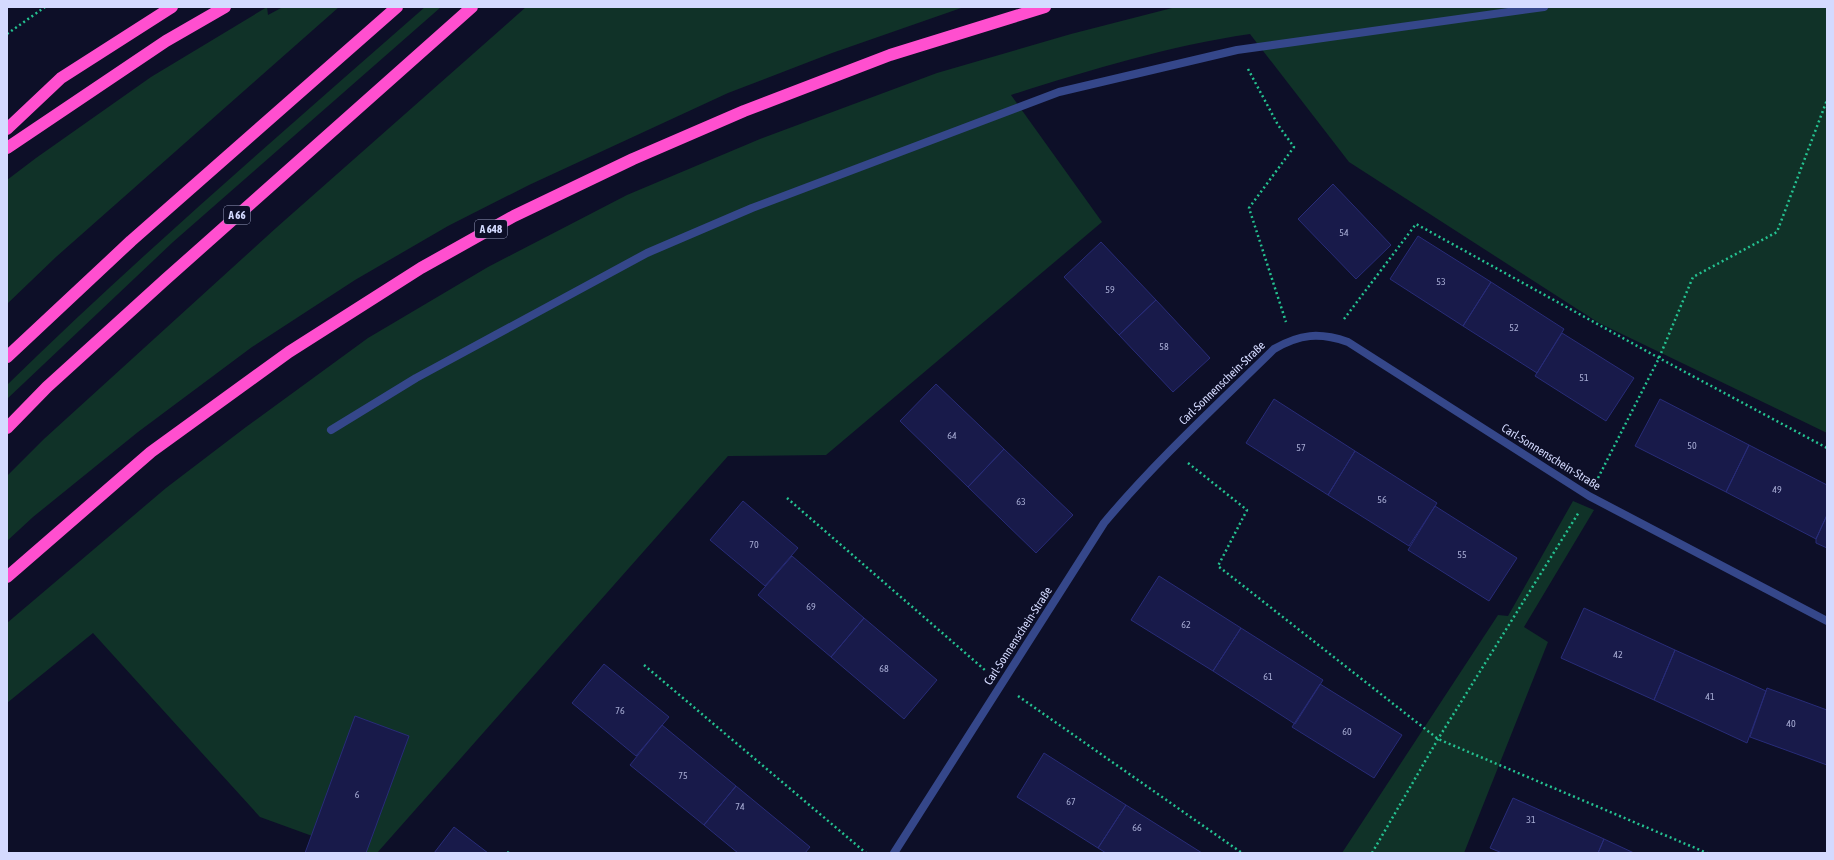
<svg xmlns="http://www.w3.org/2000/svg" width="1834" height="860" font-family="'Asap Condensed',sans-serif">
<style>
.green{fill:#103228}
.building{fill:#181a4a;stroke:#282c78}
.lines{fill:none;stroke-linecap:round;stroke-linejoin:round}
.path{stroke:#25c291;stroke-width:2.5;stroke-dasharray:2 3;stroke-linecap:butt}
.lane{stroke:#35478a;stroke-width:8}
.street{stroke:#35478a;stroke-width:8}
.highway{stroke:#ff4fcf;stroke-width:12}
.labels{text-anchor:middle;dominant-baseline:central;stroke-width:3;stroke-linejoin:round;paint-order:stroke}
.number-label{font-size:10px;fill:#a5aad2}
.shield{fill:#0d0f28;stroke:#989dbe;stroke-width:1}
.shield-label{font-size:11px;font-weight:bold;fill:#d4daff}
.street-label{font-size:12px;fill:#d4daff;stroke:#0d0f28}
</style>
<rect width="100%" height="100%" fill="#0d0f28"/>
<path class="green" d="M267,7L268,15L283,7H339L56,257L7,304V180L36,158L151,77Z
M425,7H441L173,242L7,399V385C142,253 284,131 425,7Z
M526,7H964L832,53L728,93L529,185L448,226L355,280L252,347L138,432L33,517L7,541V476L44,439L276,228Z
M1176,7H1827V433L1599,323L1349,162L1250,34C1168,46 1090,70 1011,95L1102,222L826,455L728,456L377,853H359L260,817L93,633L7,703V623L166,488L246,427L368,338L488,267L627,195L760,139L937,73L1071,34Z
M1573,501L1594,510L1524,627L1548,642L1464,853H1342L1498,615L1508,616Z"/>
<path class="building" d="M1333,184L1391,245L1356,279L1298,219Z
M1418,236L1491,282L1463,326L1390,279Z
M1101,242L1156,300L1119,335L1064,277Z
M1491,282L1564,329L1537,373L1463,326Z
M1156,300L1210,358L1173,392L1119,335Z
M1562,333L1634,378L1606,421L1535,376Z
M936,384L1004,449L968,487L900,421Z
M1274,399L1355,451L1328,495L1246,443Z
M1660,399L1749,445L1726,492L1635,446Z
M1749,445L1827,485V515L1816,539L1726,492Z
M1004,449L1073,515L1036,553L968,487Z
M1355,451L1437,503L1409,546L1328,495Z
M743,501L798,548L765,586L710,540Z
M1435,506L1517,558L1489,601L1408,550Z
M1827,515V548L1816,543V539Z
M792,556L864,618L831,657L758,595Z
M1159,576L1241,628L1213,671L1131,620Z
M1584,608L1675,650L1654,700L1561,658Z
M864,618L937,680L904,719L831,657Z
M1241,628L1323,680L1295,724L1213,671Z
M1675,650L1766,691L1747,743L1654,700Z
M604,664L669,717L636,756L572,703Z
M1320,684L1402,735L1374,778L1292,727Z
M1767,688L1827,710V765L1750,737Z
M355,716L409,736L366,853H305Z
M662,725L736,786L704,825L630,765Z
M1044,753L1126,805L1098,848L1017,797Z
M736,786L810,847L805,853H738L704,825Z
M1513,798L1604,839L1598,853H1502L1490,848Z
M1126,805L1202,853H1106L1098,848Z
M454,827L488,853H434Z
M1604,839L1634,853H1598Z"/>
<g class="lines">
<path class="path" d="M7,34L45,7
M1248,69L1278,125L1294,147L1249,208L1286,322
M1344,319L1416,224L1659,358L1827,448
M1188,463L1247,510L1218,566L1438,739L1707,853
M1598,478L1659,358L1693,277L1777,232L1827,100
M787,498L986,671
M644,665L866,853
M1018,696L1242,853
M507,852L509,853
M1372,853L1438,739L1579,512"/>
<path class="lane" d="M331,430L416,378L647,253L752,208L1059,92L1237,50L1544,7"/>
<path class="street" d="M894,853L1104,523C1156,461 1216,406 1274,349C1300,334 1319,332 1348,342L1589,496L1827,621"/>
<path class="highway" d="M7,129L61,78L172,7
M7,148L166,41L225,7
M7,357L131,241L397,7
M7,428L47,387L166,279L472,7
M7,577L151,452L289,352L421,268L514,216L633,159L744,111L890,55L1045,7"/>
</g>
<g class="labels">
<g class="number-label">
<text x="1344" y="232">54</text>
<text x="1441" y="281">53</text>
<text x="1110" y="289">59</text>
<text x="1514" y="327">52</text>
<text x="1164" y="346">58</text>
<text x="1584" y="377">51</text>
<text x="952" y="435">64</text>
<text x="1692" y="445">50</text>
<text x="1301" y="447">57</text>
<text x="1777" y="489">49</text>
<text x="1382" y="499">56</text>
<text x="1021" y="501">63</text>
<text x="754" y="544">70</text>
<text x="1462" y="554">55</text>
<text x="811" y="606">69</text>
<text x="1186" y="624">62</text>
<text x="1618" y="654">42</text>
<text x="884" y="668">68</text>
<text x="1268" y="676">61</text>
<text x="1710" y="696">41</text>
<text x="620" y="710">76</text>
<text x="1791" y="723">40</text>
<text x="1347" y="731">60</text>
<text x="683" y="775">75</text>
<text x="357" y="794">6</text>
<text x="1071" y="801">67</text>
<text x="740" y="806">74</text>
<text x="1531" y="819">31</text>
<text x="1137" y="827">66</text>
</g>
<g class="shield">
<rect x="224" y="206" width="26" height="18" rx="3"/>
<rect x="475" y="220" width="32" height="18" rx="3"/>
</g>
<g class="shield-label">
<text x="237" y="215">A 66</text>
<text x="491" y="229">A 648</text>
</g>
<g class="street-label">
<text transform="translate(1222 383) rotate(-44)">Carl-Sonnenschein-Straße</text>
<text transform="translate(1551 457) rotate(32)">Carl-Sonnenschein-Straße</text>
<text transform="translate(1018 636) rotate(-57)">Carl-Sonnenschein-Straße</text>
</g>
</g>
<rect width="1834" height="860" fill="none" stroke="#d4daff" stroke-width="16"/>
</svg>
